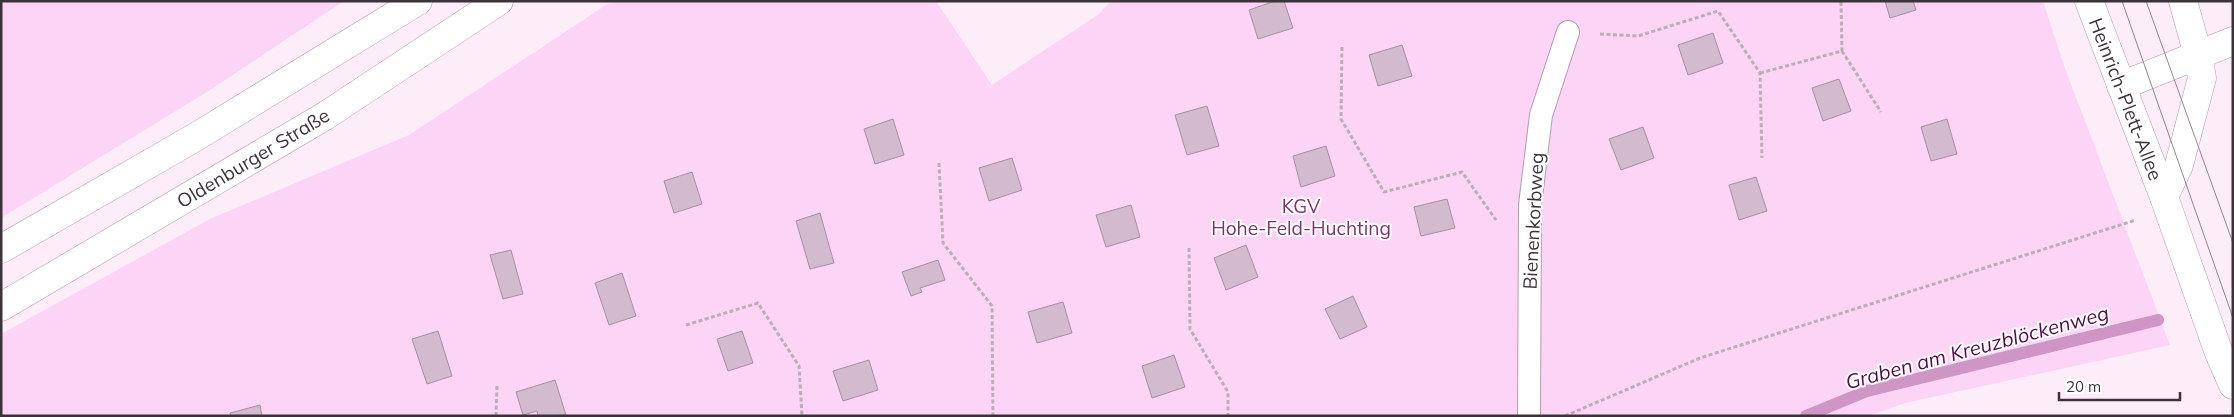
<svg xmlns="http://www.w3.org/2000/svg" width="2234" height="417" font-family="Mulish,sans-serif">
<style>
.green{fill:#fcd4f5}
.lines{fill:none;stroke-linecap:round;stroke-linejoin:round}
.stream{stroke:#ce95c5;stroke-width:12}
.building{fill:#d3bace;stroke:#a78fa3}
.service-casing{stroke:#b49bb0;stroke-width:24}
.secondary-casing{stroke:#b49bb0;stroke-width:29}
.trunk-casing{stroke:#b49bb0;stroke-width:29}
.path{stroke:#bcaeb9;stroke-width:3;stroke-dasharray:4 2.5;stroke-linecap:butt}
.service{stroke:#fff;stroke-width:22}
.secondary{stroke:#fff;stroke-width:28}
.trunk{stroke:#fff;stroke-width:28}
.tram{stroke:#938690;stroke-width:1}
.labels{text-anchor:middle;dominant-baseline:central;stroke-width:4;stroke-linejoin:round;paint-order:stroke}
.street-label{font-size:19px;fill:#3c323a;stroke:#fff}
.park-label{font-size:19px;fill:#783470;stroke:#fff}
.water-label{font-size:20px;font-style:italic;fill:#510d4b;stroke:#fff}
</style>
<rect width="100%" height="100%" fill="#fcedf9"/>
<path class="green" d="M1,1H344L210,90L1,218Z
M612,1H936L992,85L1099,14L1111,1H2043L2063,63L2170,345L1905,403L1868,416H1V334L210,219L409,135Z"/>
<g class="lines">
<path class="stream" d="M1806,416L1867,391L2158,320"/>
</g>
<path class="building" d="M1275,1H1284L1293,28L1258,39L1249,10Z
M1885,1H1913L1916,10L1890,18Z
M1713,33L1723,63L1688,75L1678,45Z
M1402,45L1412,76L1378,86L1369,55Z
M1839,79L1851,111L1823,121L1812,88Z
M1207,106L1219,146L1187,155L1175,115Z
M893,119L904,155L875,164L864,129Z
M1947,119L1957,154L1931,161L1921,127Z
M1643,127L1654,158L1621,170L1609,139Z
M1326,146L1335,176L1301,187L1293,156Z
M1012,158L1022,190L989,201L979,168Z
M692,172L702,204L674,213L664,181Z
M1756,177L1767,211L1739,220L1729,185Z
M1447,199L1455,228L1421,236L1414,207Z
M1131,205L1140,237L1106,247L1096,215Z
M820,213L834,263L810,269L796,221Z
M1246,245L1258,277L1226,290L1214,258Z
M511,250L523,294L503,299L490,255Z
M938,260L945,280L920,288L922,292L911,296L902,272Z
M622,273L636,316L609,325L595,283Z
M1353,296L1367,327L1340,339L1325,309Z
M1063,302L1072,333L1037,343L1028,312Z
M438,331L452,376L427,384L412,339Z
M742,331L753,363L728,371L717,339Z
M1174,355L1185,387L1152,398L1142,366Z
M869,360L878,390L843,401L833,371Z
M555,380L566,415L538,416L537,411L523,415L516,392Z
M260,405L262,416H231L230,413Z"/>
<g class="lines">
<defs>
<path id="service" d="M1529,416L1530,205L1541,115L1568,32"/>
<path id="secondary" d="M2089,1L2164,197L2219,353L2233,385
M2164,197L2179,165L2202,78L2198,55L2183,1"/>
<path id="trunk" d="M2121,86L2233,41
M1,249L194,138L418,1
M1,307L325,116L499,1"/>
</defs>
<use href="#service" class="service-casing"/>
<use href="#secondary" class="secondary-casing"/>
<use href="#trunk" class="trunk-casing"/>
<path class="path" d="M1600,34L1638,36L1718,11L1760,73L1762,158
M1342,47L1341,119L1384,192L1462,172L1496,220
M1842,51L1881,112
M1760,73L1842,51L1841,1
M939,163L943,243L992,306L993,416
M1189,248L1190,329L1228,392V416
M686,325L758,303L799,366L802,416
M496,416L497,386
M1565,416L1700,358L2136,220"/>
<use href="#service" class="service"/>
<use href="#secondary" class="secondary"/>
<use href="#trunk" class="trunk"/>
<path class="tram" d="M2122,1L2233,318
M2146,1L2233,243"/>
</g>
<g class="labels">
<g class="street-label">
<text transform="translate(2126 99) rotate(69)">Heinrich-Plett-Allee</text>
<text transform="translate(253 158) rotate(-31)">Oldenburger Straße</text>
<text transform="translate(1533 221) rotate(-87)">Bienenkorbweg</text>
</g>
<g class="park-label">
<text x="1301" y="206">KGV<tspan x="1301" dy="22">Hohe-Feld-Huchting</tspan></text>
</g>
<g class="water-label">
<text transform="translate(1977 347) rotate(-15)">Graben am Kreuzblöckenweg</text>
</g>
</g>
<rect width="2234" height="417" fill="none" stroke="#3c323a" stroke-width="5"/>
<path d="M2059 392v8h121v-8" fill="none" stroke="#3c323a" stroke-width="2.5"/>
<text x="2066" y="392" font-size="15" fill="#3c323a" stroke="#ffffff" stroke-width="4" paint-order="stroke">20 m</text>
</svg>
